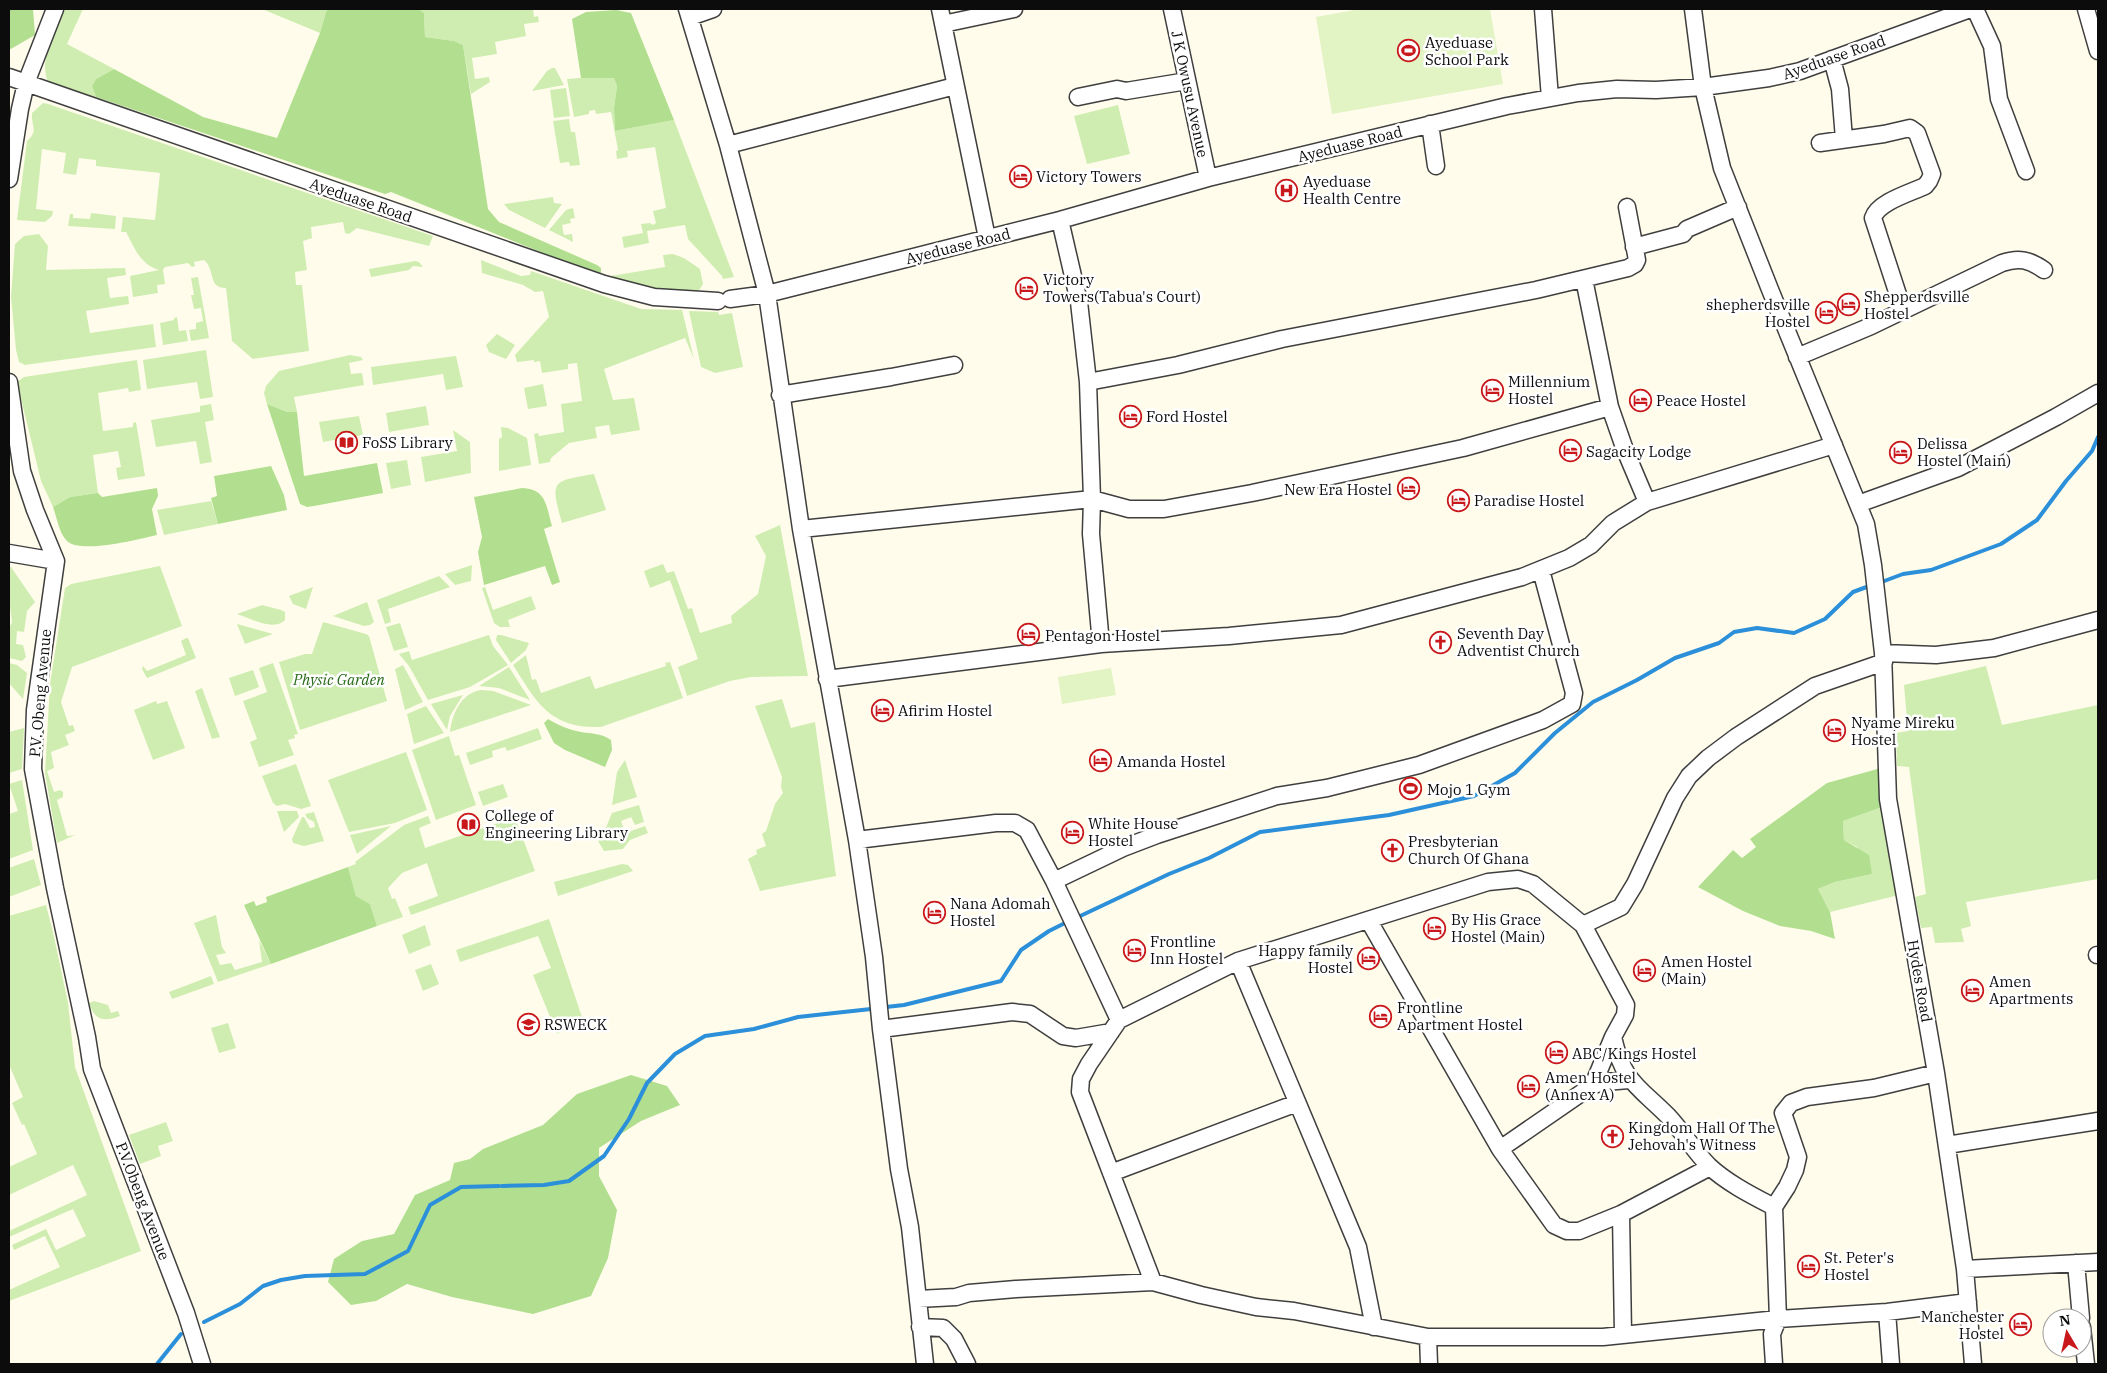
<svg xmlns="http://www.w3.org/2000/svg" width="2107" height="1373" font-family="'IBM Plex Serif',serif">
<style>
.green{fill:#cfedb1}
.forest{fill:#b1df8f}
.pitch{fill:#e2f3c4}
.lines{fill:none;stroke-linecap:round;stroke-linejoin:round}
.stream{stroke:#2b8fd9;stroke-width:4}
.minor-casing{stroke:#3f3f3f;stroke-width:19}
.minor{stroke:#fff;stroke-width:16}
.labels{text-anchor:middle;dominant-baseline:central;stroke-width:5;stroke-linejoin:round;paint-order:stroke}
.poi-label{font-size:15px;fill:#0c0c0c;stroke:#fff;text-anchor:start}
.street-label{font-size:15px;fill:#0c0c0c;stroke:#fff}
.park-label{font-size:15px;font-style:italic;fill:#266917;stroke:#fff}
</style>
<rect width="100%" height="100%" fill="#fffceb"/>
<path class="green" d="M65,9H83L67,44L114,69L96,79L92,86L96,97L49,85C37,59 55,32 65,9Z
M262,9H327L320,33Z
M419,9H533L534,17L538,16L539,22L524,24L526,36L495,42L497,54L472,58L475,79L489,77L490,82L471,94L463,45L454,41L425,37L424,13Z
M552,68H555L564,85L532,91L547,71Z
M605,76L614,77L617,86L614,108L615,131L674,120L734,277L723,279L722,276L688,239L685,225L647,231L649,243L624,248L622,237L643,233L641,224L650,223L653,225L656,223L653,211L666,208L655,147L627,151L628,157L617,159L616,151L618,150L611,112L596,114L595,110L589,111V114L574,117L567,79Z
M566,88L570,116L554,118L550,90Z
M43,103L48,104L433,236L429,246L357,228L349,234L345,233L343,222L311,227L312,238L303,241L307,270L295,272L296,285H302L309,351L253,359L232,341L226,288C207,288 216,270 204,260L194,262L195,266L192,267L188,263L165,267L163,270L165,284L157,285L158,293L133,297L130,276L159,270C140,264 135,249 126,232H121L123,217L155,220L160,173L96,166V160L79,158L76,175L63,173L66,153L42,149L36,209L53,211L52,216L45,222L17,220L27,141C39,130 31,127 32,113Z
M1118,105L1130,154L1087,164L1074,116Z
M569,119L571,132H575L580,165L570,166L569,162L560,163L553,121Z
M553,197L554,203L562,204L545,228L509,210L504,204Z
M573,208L575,218L570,219L571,223L562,225L564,235L572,234L573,242L549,230L566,210Z
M91,213L116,216L115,229L68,226L70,214H73V218L90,219Z
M39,234L48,246L46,270L125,268L126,275L107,278L110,298L128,296L129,304L86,311L90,333L153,324L156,347L39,363L25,365L19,362L16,350L11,297L15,244L24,236Z
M673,254L684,258L700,269L703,284L698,292L663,291L605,277L665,267L663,255Z
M481,260L521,276L530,275L531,271L641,309L682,310L694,359L685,338L604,369L613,400L634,398L640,430L611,435L609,425L595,427L597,438L569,443L551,458L550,462L539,464L534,434L538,433L539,436L564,432L561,404L582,401L577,363L568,364V369L542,373L540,361L534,362V360L517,362L515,355L549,317L543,291L535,292L523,285L482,273Z
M415,261L419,262L423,267L413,266L409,270L371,277L369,269Z
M198,277L209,338L191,341L189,330L196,329V323L203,321L201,308L194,309L191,295H194L191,278Z
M689,311L718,312L719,315L732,313L743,367L715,373L701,367Z
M177,317L179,331L186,330L188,341L163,345L160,323L174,320V318Z
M497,334L515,345L506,359L489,352L486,345Z
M206,350L213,397L200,399L197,382L147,389L143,360Z
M350,355L361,357L363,360L349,363L351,374L362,373L364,385L294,397L297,412H287L267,404L264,393L266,386L279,371Z
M456,356L463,387L446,390L443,374L373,385L371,367Z
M137,360L141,390L129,392L128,388L98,393L103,431L133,427V423L136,422L145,476L118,480L116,468L121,467L118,451L93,455L98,493L70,497L53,507L41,481L17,382L24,377Z
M543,384L547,406L528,409L524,388Z
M211,404L214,420L205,422L212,462L200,464L196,441L156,447L151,420L200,412V406Z
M426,406L429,425L389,432L386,413Z
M359,416L363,435L323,442L319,422Z
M501,427L508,428L527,438L531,465L499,471V439L502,437Z
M453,430L470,442L471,473L425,482L421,457L457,451Z
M407,460L411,485L391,489L386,463Z
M594,474L606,510L562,523C550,481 551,481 594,474Z
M211,501L218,524L164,535L157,510Z
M780,525L808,676L751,677L730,681L687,696L678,667L698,659L670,580L650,588L644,571L663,564L667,573L674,571L688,609L692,608L700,633L732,623L731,616L758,594L766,556L755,536Z
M472,565L471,581L455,585L445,574Z
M160,566L182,626L72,667L61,702L69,726L73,725L75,731L65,735L69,745L51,752L54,768L47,771L54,792L60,790L63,792V797L57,800L67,836L75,835L57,843L45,773L50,684L65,588L71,584Z
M9,567H11L35,602L27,611L24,632L17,631L16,644L23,645L26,657L22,661L9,658V629L12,622L9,598Z
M439,576L450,587L388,609L391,622L385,624L377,600Z
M313,587L306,609L293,604L289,596Z
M485,587L493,610L531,596L536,609L508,620L510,627H500L494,623L482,588Z
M367,602L374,622L370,625L364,626L333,616Z
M262,605L281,610L285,612V620C273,632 250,618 237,614Z
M323,622L366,634L369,636L387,701L300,730L279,662L305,654H312Z
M400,623L408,647L394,651L386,627Z
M237,624L273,634L245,644Z
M489,635L493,646L508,665L470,687L428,700L409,666L399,654L409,651L412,660Z
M497,635H501L529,643L526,650L511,663L496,640Z
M186,638H188L196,658L147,678L142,669L143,666L147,671L186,655L181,641Z
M526,655L532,680L536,679L541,693L590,676L595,689L666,666L665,663L670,662L683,698L601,727C550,729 537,703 513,665Z
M9,663L17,665L27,673L23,699L9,683Z
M273,663L298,734L294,735L295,738L288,740L294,755L259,767L250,742L257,739L243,701L267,692L259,668Z
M403,665L423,702L405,710L395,669Z
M1986,666L2002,725L2098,705V879L1966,902L1971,926L1961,929L1964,942L1935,943L1932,927L1921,928L1915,897L1926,894L1909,767L1897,766L1896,733L1908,731L1904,685Z
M509,667L530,700L499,688L479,686Z
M253,670L259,687L235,696L229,678Z
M202,688L220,737L212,739L195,691Z
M481,690L493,691L531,705L450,732C452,714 461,693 481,690Z
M463,695L450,716L447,730L431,704Z
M782,699L791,728L815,722L836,876L760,891L748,859L757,854L756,850L766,846L762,834L766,831L775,804L783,793L781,787L782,777L755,706Z
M156,701L157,704L167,701L185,748L153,760L134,710Z
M426,706L444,733L414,744L407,714Z
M24,728L22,769L9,773V732Z
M538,728L542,739L507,751L505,747L492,751L493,757L470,765L466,753Z
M449,736L455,756L459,755L476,805L436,820L412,750Z
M406,752L427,810L395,823L349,832L328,780Z
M625,760L637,797L612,805L617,772Z
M296,764L311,806L301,809L285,804L277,806L273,803L262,776Z
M22,780L33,850L9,859V814L18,811L9,784Z
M503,784L508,797L483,806L478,792Z
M639,805L644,822L635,825L631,817L621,821L625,833L645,826L648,833L630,840L623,849L604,851L598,841L602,837L612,813Z
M1885,806L1899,895L1830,912L1818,889L1835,882L1872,874L1857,847L1844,840L1843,821Z
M277,811H297L299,817L284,832Z
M314,812L324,841L304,846L293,843L292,839L302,817H304L310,828L315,827L314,822L307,818L305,814Z
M428,816L431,823L419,828L425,848L515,817L535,871L411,915L408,907L438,896L427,863L402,873L388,888L392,899L395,898L403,917L377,926L370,904L356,896L348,867L356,864L355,862L404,825Z
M391,826L357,854L350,835Z
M34,859L41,885L9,897V868Z
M622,864L628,865L633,871L558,896L554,882Z
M46,905L53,932L68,1003L75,1067L141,1251L9,1301V1290L60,1267L45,1236L14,1250L12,1245L46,1229L56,1250L86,1236L73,1209L9,1237V1231L87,1195L73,1165L9,1195V1167L37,1154L24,1124L22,1125L12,1103L23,1097L10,1067H9V916Z
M216,915L222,947L226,953L216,955L220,965L231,963L235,970L262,962L259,940L271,964L218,982L194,923Z
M549,919L583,1020L557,1034L533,975L551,968L538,936L460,962L456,950Z
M425,925L431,945L409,954L402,935Z
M431,964L439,984L423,991L415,970Z
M211,976L214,984L172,999L169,992Z
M94,1001L108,1005L111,1013L118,1011L120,1016C104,1022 95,1021 89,1003Z
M228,1023L236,1048L219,1053L211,1028Z
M166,1122L173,1141L158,1146L161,1156L140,1164L129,1135Z"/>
<path class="forest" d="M9,9H33L35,35L9,50Z
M327,9H419L424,13L425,37L454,41L463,45L488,209L499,222L597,265L601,268V274L598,275L391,192L385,194L96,97L92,86L96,79L114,69L203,117L277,138L320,33Z
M616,10L631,13L674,120L615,131L614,108L617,86L614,78H581L572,19L586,12Z
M267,404L287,412H297L304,476L377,463L383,493L314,506L307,507L300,504Z
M271,466L284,495L287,510L218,524L211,498L217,496L214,476Z
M157,488L158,496L152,509L157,535C140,539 78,555 66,540C59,532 57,518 53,507L70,497L98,493L102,497Z
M522,488C547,489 546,506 552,526L544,529L560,582L552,585L545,566L484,585L478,552L482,537L474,497Z
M548,719C558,725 569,730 581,732C592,734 601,733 611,740L612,750L605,767L565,750L554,743L544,723Z
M1881,768L1885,806L1843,821L1844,840L1869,855L1872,874L1835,882L1818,889L1830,912L1835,939L1811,931L1780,926L1743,911L1698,887L1733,850L1742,858L1756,847L1750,839L1827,783Z
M348,867L356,896L370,904L377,926L271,964L244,905L254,901L256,906L267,902L266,897Z
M631,1075L667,1086L680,1105L641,1121L599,1148V1176L617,1210L608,1258L591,1296L533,1314L452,1297L407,1284L376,1301L351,1305L328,1282L334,1259L362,1241L394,1234L415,1195L450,1180L454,1163L470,1159L483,1149L543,1125L577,1094Z"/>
<path class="pitch" d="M1360,9H1490L1503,84L1332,114L1316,17Z
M1111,668L1116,695L1062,704L1058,677Z"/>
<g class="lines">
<path class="stream" d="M1879,583L1903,574L1931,570L2001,544L2037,520L2066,481L2092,451L2098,437
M1076,918L1169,874L1209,858L1260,832L1389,815L1474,796L1515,773L1555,733L1593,702L1637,680L1675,658L1719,643L1734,632L1757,628L1794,633L1825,619L1853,592L1872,585
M886,1007L904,1005L1001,981L1021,950L1049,931L1069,921
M502,1186L544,1185L569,1181L604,1156L629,1119L647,1083L675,1054L705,1036L754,1029L798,1017L871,1009
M204,1322L240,1304L263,1286L281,1280L305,1276L365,1274L408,1251L430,1205L461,1187L499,1186
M157,1364L181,1334"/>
<defs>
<path id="minor" d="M687,9L728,145L767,294L801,529L857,840L874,957L881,1029L899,1169L910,1227L925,1364
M940,9L987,238
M1172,9L1208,178
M1543,9L1550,98
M1693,9L1703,87L1722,168L1771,292L1866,524L1873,565L1883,653L1888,799L1936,1073L1965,1269L1973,1364
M1975,9L1992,46L1999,99L2026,171
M2086,9L2098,51
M690,17L713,9
M943,24L1014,9
M1832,59L1840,89L1844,139
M9,77L604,284L654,297L718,301
M1078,97L1117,89L1126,91L1187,81
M1430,124L1436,166
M1820,143L1884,134L1910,128L1917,133L1932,174L1929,181L1925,186C1910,193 1878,202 1873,218L1903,310
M728,145L955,86
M9,179L20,109L26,83L55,9
M1634,247L1683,234L1687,229L1738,207
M1584,279L1610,407L1625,450L1647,502
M730,299L767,294L1060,220L1208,178L1507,106L1578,93L1617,89L1656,90L1703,87L1769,78L1800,71L1970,9
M1797,357L1871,326L2002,263C2019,257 2030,260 2044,270
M9,382L22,471L35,510L56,561L35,710L33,769L55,888L87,1037L92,1069L186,1313L202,1364
M1088,382L1178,365L1282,339L1536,290L1628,268L1635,264L1637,260L1627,207
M780,395L891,377L954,365
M1858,504L1958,468L2056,417L2098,393
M801,529L1092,499L1088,382L1079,302L1060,220
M9,553L56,561
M1101,644L1091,534L1092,499L1129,509H1164L1252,493L1463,448L1610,407
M1883,653L1936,655L1994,648L2098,620
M827,679L1101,644L1229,636L1341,625L1522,577L1569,558L1591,545L1613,523L1647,502L1834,445
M857,840L996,823H1015L1027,830L1054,881L1119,1020
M1054,881L1123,848L1157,835L1277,796L1327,788L1419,765L1543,720L1572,704L1574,693L1541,570
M1369,921L1500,1149L1554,1225L1567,1231H1579L1621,1214L1710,1167
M1583,925L1621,907L1635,884L1675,798L1689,776L1708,758L1736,737L1815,686L1884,662
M2097,955H2098
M1238,961L1358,1247L1374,1327
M881,1029L1012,1012L1030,1014L1063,1036L1076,1038L1111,1032
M1613,1037C1623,1082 1638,1086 1668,1116C1683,1132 1694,1151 1709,1166C1727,1183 1753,1196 1774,1207
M1947,1145L2098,1121
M1500,1149L1593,1085L1605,1082L1629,1080
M1111,1173L1297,1103
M1621,1214L1623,1334
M2076,1263L2081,1318
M1965,1269L2098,1262
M1153,1282L1080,1092L1081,1079L1089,1064L1119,1020L1238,961L1488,882L1518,879L1533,884L1583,925L1626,1005L1625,1015L1613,1037L1593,1085
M918,1299L956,1297L969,1293L1016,1289L1153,1282L1201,1295L1256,1307L1294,1311L1428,1337H1603L1778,1319L1887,1312L1968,1302
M1887,1312L1891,1364
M920,1327L943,1328L954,1339L967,1364
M2082,1327L2086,1364
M1428,1337L1429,1364
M1774,1364L1772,1334L1778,1319L1774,1207L1787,1187L1795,1170L1798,1157L1783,1113L1791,1103L1807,1097L1874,1088L1936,1073"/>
</defs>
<use href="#minor" class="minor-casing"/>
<use href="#minor" class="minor"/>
</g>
<defs>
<symbol id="stadium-ring" viewBox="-11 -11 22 22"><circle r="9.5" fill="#fff" stroke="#c8181c" stroke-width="1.5"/><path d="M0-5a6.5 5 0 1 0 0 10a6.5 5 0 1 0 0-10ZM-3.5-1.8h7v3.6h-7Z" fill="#c8181c"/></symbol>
<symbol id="hotel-ring" viewBox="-11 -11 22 22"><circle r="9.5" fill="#fff" stroke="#c8181c" stroke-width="1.5"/><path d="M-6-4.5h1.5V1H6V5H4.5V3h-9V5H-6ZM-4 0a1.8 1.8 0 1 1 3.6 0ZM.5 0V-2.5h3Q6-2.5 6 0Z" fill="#c8181c"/></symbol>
<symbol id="hospital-ring" viewBox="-11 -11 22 22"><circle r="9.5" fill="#fff" stroke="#c8181c" stroke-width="1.5"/><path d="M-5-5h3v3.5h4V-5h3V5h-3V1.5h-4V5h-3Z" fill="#c8181c"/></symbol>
<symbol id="library-ring" viewBox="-11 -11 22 22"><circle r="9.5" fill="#fff" stroke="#c8181c" stroke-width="1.5"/><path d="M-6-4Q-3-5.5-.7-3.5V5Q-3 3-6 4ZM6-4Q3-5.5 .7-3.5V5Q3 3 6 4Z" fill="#c8181c"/></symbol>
<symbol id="church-ring" viewBox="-11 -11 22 22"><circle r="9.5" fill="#fff" stroke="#c8181c" stroke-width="1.5"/><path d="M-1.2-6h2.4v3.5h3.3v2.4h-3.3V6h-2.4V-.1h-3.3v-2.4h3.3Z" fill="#c8181c"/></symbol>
<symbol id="school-ring" viewBox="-11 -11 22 22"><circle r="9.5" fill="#fff" stroke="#c8181c" stroke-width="1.5"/><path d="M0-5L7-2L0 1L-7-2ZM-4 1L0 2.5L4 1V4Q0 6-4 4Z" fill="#c8181c"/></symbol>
</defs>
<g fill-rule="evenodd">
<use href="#stadium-ring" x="1396" y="38" width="25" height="25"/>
<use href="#hotel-ring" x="1008" y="164" width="25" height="25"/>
<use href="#hospital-ring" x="1274" y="178" width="25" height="25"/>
<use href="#hotel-ring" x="1014" y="276" width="25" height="25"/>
<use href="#hotel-ring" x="1836" y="292" width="25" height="25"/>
<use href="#hotel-ring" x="1814" y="300" width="25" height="25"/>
<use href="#hotel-ring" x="1480" y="378" width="25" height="25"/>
<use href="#hotel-ring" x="1628" y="388" width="25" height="25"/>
<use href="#hotel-ring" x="1118" y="404" width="25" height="25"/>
<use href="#library-ring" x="334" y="430" width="25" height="25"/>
<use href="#hotel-ring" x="1558" y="438" width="25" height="25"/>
<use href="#hotel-ring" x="1888" y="440" width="25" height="25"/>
<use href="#hotel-ring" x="1396" y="476" width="25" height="25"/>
<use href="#hotel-ring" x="1446" y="488" width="25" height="25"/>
<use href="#hotel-ring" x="1016" y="622" width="25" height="25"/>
<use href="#church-ring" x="1428" y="630" width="25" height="25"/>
<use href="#hotel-ring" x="870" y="698" width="25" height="25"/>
<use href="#hotel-ring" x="1822" y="718" width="25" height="25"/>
<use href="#hotel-ring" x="1088" y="748" width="25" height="25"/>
<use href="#stadium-ring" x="1398" y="776" width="25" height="25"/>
<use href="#library-ring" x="456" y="812" width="25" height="25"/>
<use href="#hotel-ring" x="1060" y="820" width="25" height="25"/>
<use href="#church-ring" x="1380" y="838" width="25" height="25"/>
<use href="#hotel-ring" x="922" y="900" width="25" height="25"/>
<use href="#hotel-ring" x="1422" y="916" width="25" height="25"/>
<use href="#hotel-ring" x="1122" y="938" width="25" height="25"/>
<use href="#hotel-ring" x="1356" y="946" width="25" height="25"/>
<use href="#hotel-ring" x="1632" y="958" width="25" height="25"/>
<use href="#hotel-ring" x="1960" y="978" width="25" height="25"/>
<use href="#hotel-ring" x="1368" y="1004" width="25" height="25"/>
<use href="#school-ring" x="516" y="1012" width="25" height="25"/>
<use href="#hotel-ring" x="1544" y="1040" width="25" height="25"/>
<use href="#hotel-ring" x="1516" y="1074" width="25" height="25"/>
<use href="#church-ring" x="1600" y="1124" width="25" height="25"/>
<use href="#hotel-ring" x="1796" y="1254" width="25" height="25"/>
<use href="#hotel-ring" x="2008" y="1312" width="25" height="25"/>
</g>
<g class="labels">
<g class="poi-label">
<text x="1425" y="42">Ayeduase<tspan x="1425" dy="17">School Park</tspan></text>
<text x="1036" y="176">Victory Towers</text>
<text x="1303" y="181">Ayeduase<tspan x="1303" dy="17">Health Centre</tspan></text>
<text x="1043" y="279">Victory<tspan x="1043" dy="17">Towers(Tabua's Court)</tspan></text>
<text x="1864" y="296">Shepperdsville<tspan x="1864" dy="17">Hostel</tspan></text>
<text x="1810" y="304" text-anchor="end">shepherdsville<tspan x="1810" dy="17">Hostel</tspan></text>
<text x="1508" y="381">Millennium<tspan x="1508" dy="17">Hostel</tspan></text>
<text x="1656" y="400">Peace Hostel</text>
<text x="1146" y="416">Ford Hostel</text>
<text x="362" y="442">FoSS Library</text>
<text x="1917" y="443">Delissa<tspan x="1917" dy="17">Hostel (Main)</tspan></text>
<text x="1586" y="451">Sagacity Lodge</text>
<text x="1392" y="489" text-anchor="end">New Era Hostel</text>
<text x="1474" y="500">Paradise Hostel</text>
<text x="1457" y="633">Seventh Day<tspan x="1457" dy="17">Adventist Church</tspan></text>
<text x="1045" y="635">Pentagon Hostel</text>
<text x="898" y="710">Afirim Hostel</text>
<text x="1851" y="722">Nyame Mireku<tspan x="1851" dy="17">Hostel</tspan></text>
<text x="1117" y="761">Amanda Hostel</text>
<text x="1427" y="789">Mojo 1 Gym</text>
<text x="485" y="815">College of<tspan x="485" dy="17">Engineering Library</tspan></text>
<text x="1088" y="823">White House<tspan x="1088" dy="17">Hostel</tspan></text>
<text x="1408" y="841">Presbyterian<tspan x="1408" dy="17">Church Of Ghana</tspan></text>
<text x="950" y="903">Nana Adomah<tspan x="950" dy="17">Hostel</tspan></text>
<text x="1451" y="919">By His Grace<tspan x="1451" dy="17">Hostel (Main)</tspan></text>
<text x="1150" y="941">Frontline<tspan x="1150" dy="17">Inn Hostel</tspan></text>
<text x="1353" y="950" text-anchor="end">Happy family<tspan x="1353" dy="17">Hostel</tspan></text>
<text x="1661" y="961">Amen Hostel<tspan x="1661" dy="17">(Main)</tspan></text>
<text x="1989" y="981">Amen<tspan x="1989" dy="17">Apartments</tspan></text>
<text x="1397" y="1007">Frontline<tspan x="1397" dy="17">Apartment Hostel</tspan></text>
<text x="544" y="1024">RSWECK</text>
<text x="1572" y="1053">ABC/Kings Hostel</text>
<text x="1545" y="1077">Amen Hostel<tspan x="1545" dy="17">(Annex A)</tspan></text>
<text x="1628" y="1127">Kingdom Hall Of The<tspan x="1628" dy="17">Jehovah's Witness</tspan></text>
<text x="1824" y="1257">St. Peter's<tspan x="1824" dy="17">Hostel</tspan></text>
<text x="2004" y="1316" text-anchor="end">Manchester<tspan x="2004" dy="17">Hostel</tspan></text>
</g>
<g class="street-label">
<text transform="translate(1834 57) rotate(-19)">Ayeduase Road</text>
<text transform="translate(1190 94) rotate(78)">J K Owusu Avenue</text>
<text transform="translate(1350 144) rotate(-14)">Ayeduase Road</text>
<text transform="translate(361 200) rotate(19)">Ayeduase Road</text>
<text transform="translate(958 246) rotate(-14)">Ayeduase Road</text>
<text transform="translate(40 693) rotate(-85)">P.V. Obeng Avenue</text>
<text transform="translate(1920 981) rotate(80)">Hydes Road</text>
<text transform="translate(143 1201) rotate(69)">P.V.Obeng Avenue</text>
</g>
<g class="park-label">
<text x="339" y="679">Physic Garden</text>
</g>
</g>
<rect width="2107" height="1373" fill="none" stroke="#0c0c0c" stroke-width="20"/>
<g transform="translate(2067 1333) rotate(351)"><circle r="24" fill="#ffffff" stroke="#9e9e9e"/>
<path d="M0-4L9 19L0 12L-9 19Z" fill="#c8181c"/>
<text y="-8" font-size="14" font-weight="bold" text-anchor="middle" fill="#0c0c0c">N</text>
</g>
</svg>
